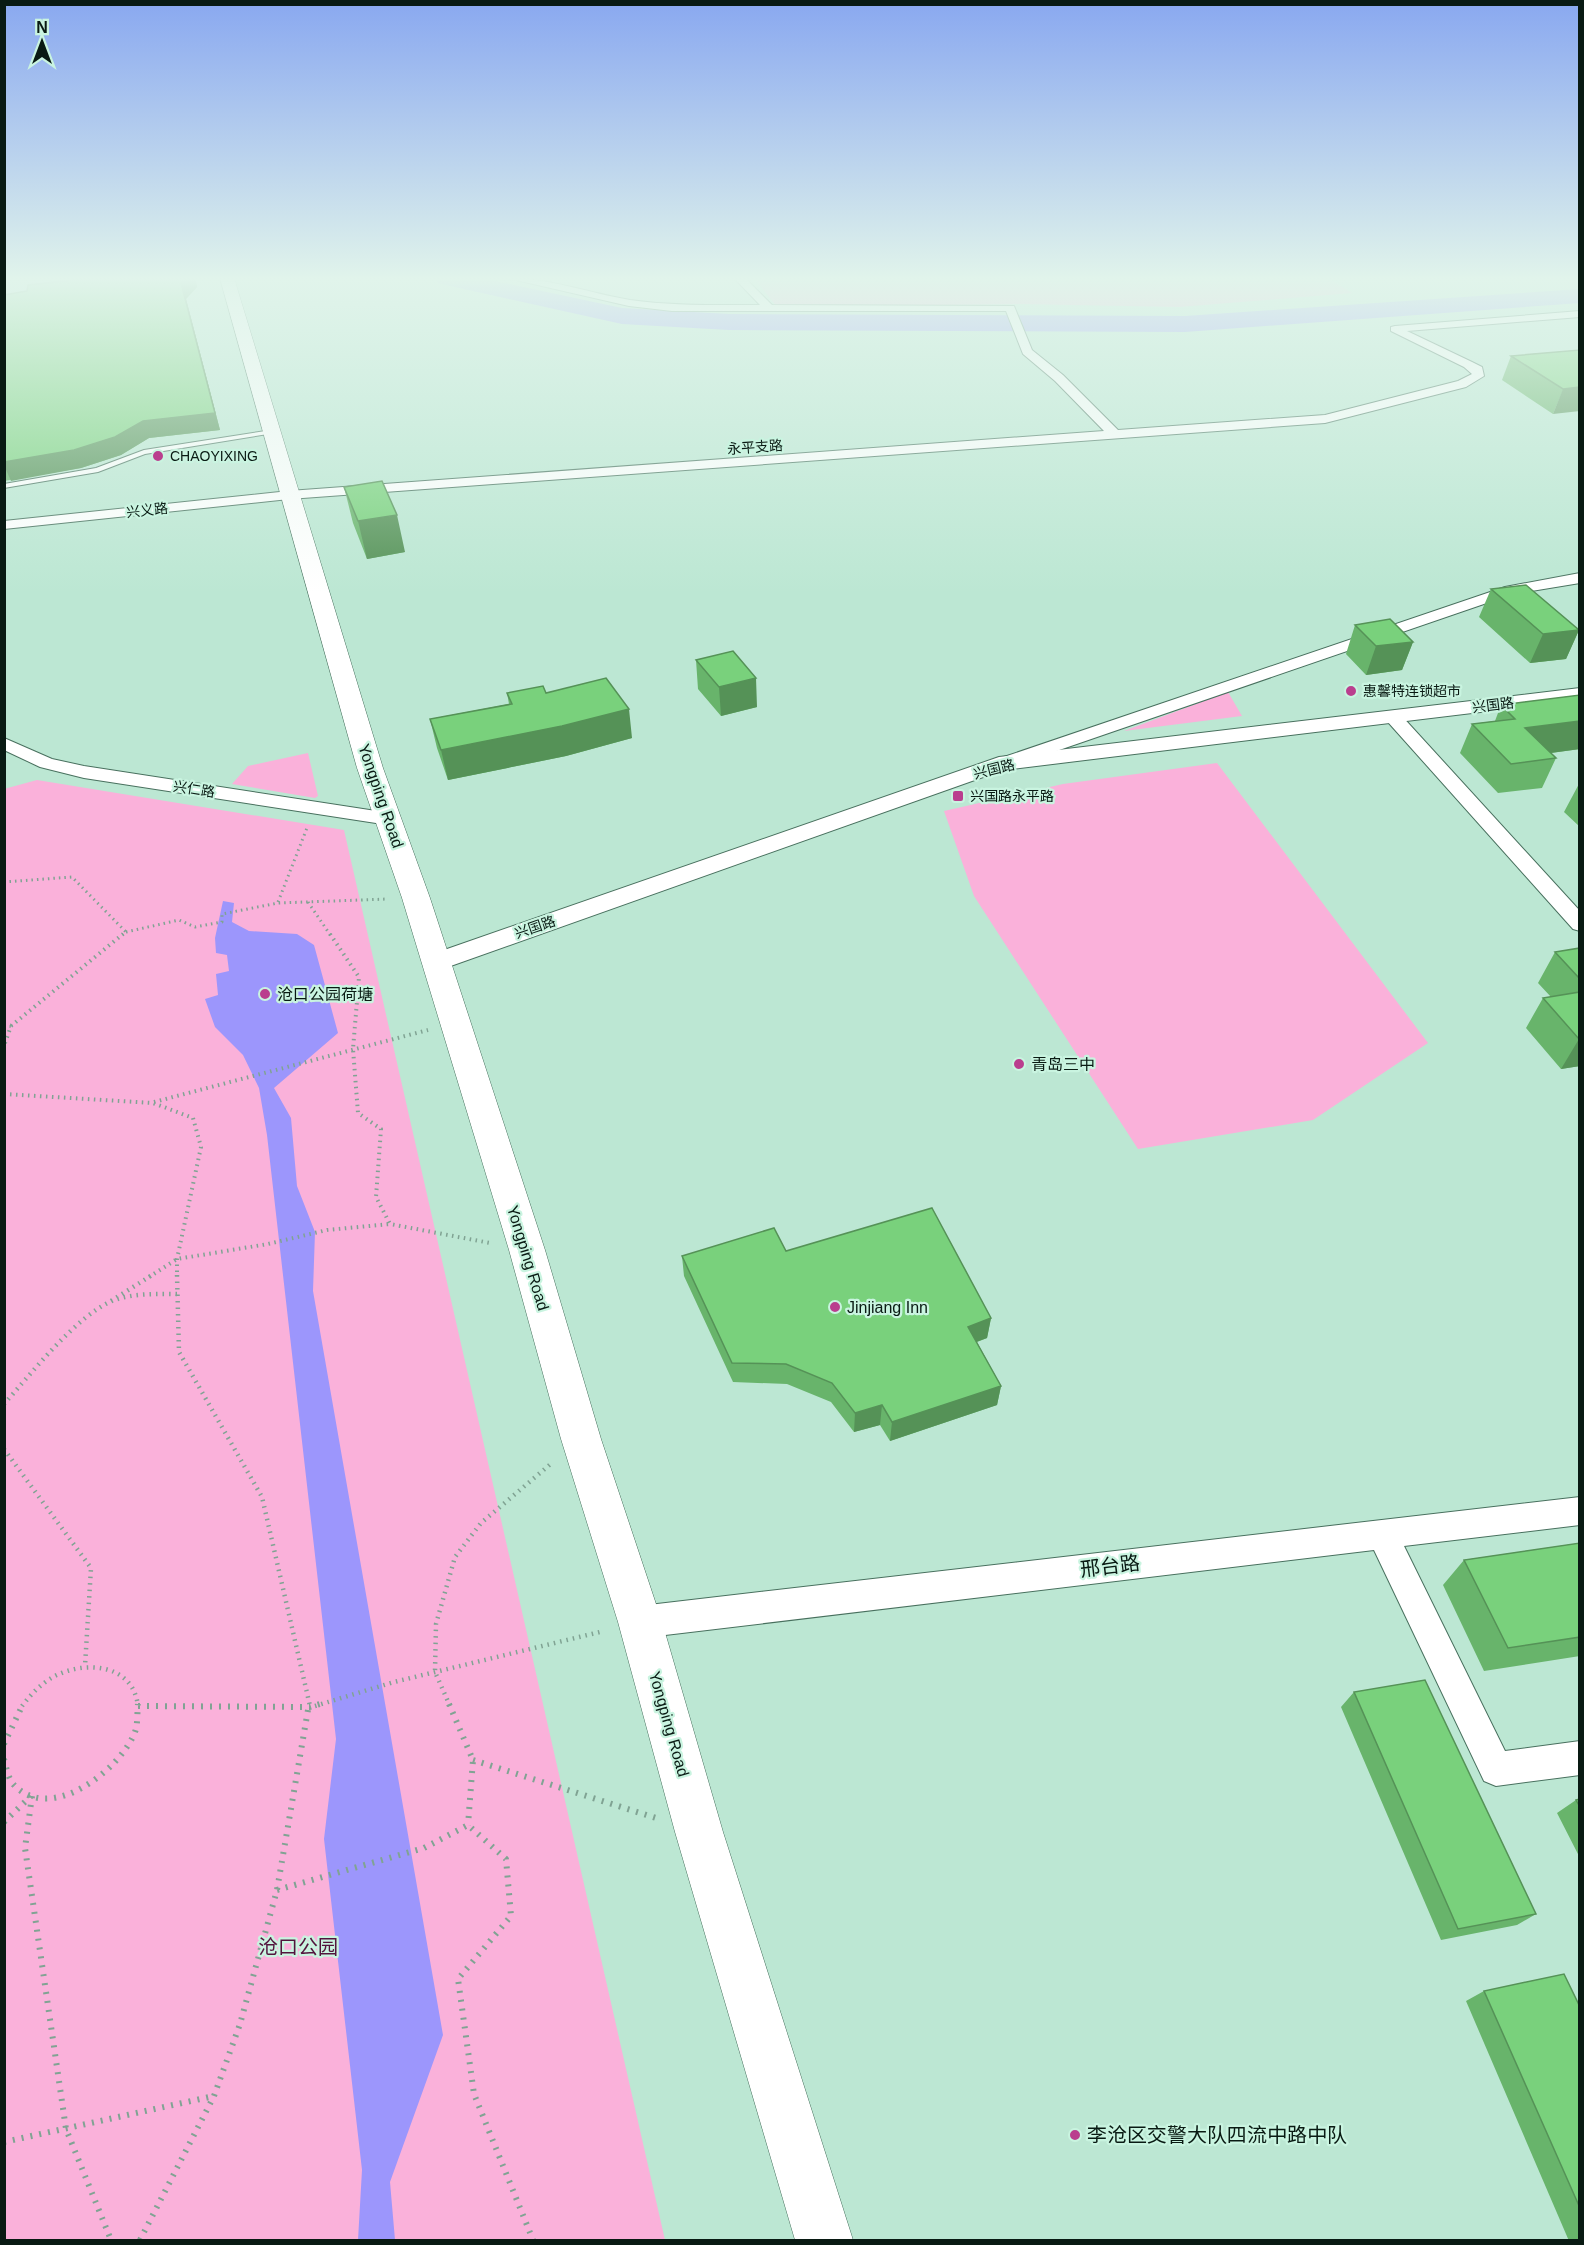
<svg xmlns="http://www.w3.org/2000/svg" width="1584" height="2245" font-family="Helvetica,'Noto Sans SC',sans-serif">
<style>
.green{fill:#fab1da}
.water{fill:#9c96fc}
.lines{fill:none;stroke-linecap:round;stroke-linejoin:round}
.river{fill:#9c96fc;fill-rule:evenodd}
.service-casing{stroke:#48705e;stroke-width:2}
.minor-casing{stroke:#48705e;stroke-width:2}
.tertiary-casing{stroke:#48705e;stroke-width:2}
.secondary-casing{stroke:#48705e;stroke-width:1}
.path-far3{stroke:#80a393;stroke-width:3;stroke-dasharray:1.5 4;stroke-linecap:butt}
.path-far2{stroke:#80a393;stroke-width:4;stroke-dasharray:1.5 4.5;stroke-linecap:butt}
.path-far1{stroke:#80a393;stroke-width:4.5;stroke-dasharray:1.5 5;stroke-linecap:butt}
.path{stroke:#80a393;stroke-width:6;stroke-dasharray:2 7;stroke-linecap:butt}
.service{fill:#fff;fill-rule:evenodd}
.minor{fill:#fff;fill-rule:evenodd}
.tertiary{fill:#fff;fill-rule:evenodd}
.secondary{fill:#fff;fill-rule:evenodd}
.wall{fill:#68b46b}
.shaded-wall{fill:#559257}
.building{fill:#79d17c;stroke:#559257;stroke-width:1.5}
.poi-dot{fill:#ba3e8e;stroke:#c9f4e0;stroke-width:2}
.labels{text-anchor:middle;dominant-baseline:central;stroke-width:4.5;stroke-linejoin:round;paint-order:stroke}
.far-street-label{font-size:14px;fill:#091a13;stroke:#c9f4e0}
.far-poi-label{font-size:14px;fill:#091a13;stroke:#c9f4e0;text-anchor:start}
.street-label{font-size:16px;fill:#091a13;stroke:#c9f4e0}
.poi-label{font-size:16px;fill:#091a13;stroke:#c9f4e0;text-anchor:start}
.near-street-label{font-size:20px;fill:#091a13;stroke:#c9f4e0}
.near-park-label{font-size:20px;fill:#53143d;stroke:#c9f4e0}
.near-poi-label{font-size:20px;fill:#091a13;stroke:#c9f4e0;text-anchor:start}
</style>
<rect width="100%" height="100%" fill="#bce7d3"/>
<path class="green" d="M754,278H1328L1352,293L1179,307L1020,304L777,307Z
M1228,692L1242,716L1124,731Z
M308,753L318,796L315,798L232,784L248,766Z
M1217,763L1428,1043L1313,1120L1138,1149L974,896L944,811L1063,784Z
M37,780L344,830L665,2240H5L4,789Z"/>
<path class="water" d="M223,901L234,903L232,922L249,931L297,934L314,945L338,1033L274,1088L291,1118L297,1186L315,1232L313,1291L443,2035L390,2182L395,2240H358L362,2170L324,1839L336,1739L267,1135L259,1088L243,1055L215,1027L205,999L218,995L216,974L229,971L227,955L216,953L215,938Z"/>
<g class="lines">
<path class="river" d="M434,278H481L622,308L729,314L1185,316L1580,289V303L1185,332L729,330L622,324L446,285L438,283Z"/>
<defs>
<path id="service" d="M272,430L274,431V433L145,454L98,472L4,488V484L96,468L144,450Z"/>
<path id="minor" d="M507,278C549,278 589,293 630,300C673,306 716,305 760,305L734,278H745L772,305L1014,306L1032,350L1063,375L1118,430L1325,415L1458,381L1472,374L1464,367L1391,331V327L1395,326L1580,311V317L1407,331L1472,362L1482,367L1484,376L1466,387L1325,423L289,499L4,529V521L289,491L1104,431L1055,381L1023,354L1006,311H672L629,306Z
M1580,573V583L1513,594L1007,768H995L992,764L995,760L1505,587Z
M1393,712L1399,713L1580,911V931L1573,929L1387,721L1384,717Z
M4,738L52,759L84,766L389,813L399,819L389,825L84,778L40,767L4,750Z
M1580,1497V1525L1404,1546L1505,1751L1580,1741V1775L1496,1786L1484,1781L1374,1550L640,1638L629,1633L624,1622L629,1611L640,1606Z"/>
<path id="tertiary" d="M1580,688V700L1003,770L445,968L436,971L427,968L423,962L427,956L999,757Z"/>
<path id="secondary" d="M220,278H234L383,768L430,898L545,1250L601,1439L662,1622L723,1832L853,2240H795L675,1832L618,1622L561,1439L509,1250L402,898L357,768Z"/>
</defs>
<use href="#service" class="service-casing"/>
<use href="#minor" class="minor-casing"/>
<use href="#tertiary" class="tertiary-casing"/>
<use href="#secondary" class="secondary-casing"/>
<path class="path-far3" d="M4,882L72,877L126,932L121,936
M278,902L307,828
M308,902L331,936
M126,932L179,920L195,927L222,922V914L278,903L388,899"/>
<path class="path-far2" d="M330,934L359,977L353,1049L358,1113L381,1129L376,1197L390,1224L490,1243
M4,1024L11,1026L4,1046
M11,1026L123,934
M4,1094L153,1103L193,1118L201,1147L177,1259V1277
M154,1102L428,1030
M149,1277L177,1259L268,1244L327,1230L390,1224"/>
<path class="path-far1" d="M177,1275L179,1352L262,1497L310,1706
M111,1301L152,1275
M4,1404C31,1374 76,1316 112,1301C132,1293 156,1294 177,1294
M4,1449L91,1568L85,1666
M22,1706C31,1694 41,1684 53,1677C84,1660 133,1663 138,1706
M315,1706L394,1682L604,1631
M450,1706L435,1672L436,1624L455,1557L481,1523L553,1462"/>
<path class="path" d="M449,1704L473,1760L468,1825
M138,1706L310,1707L320,1704
M4,1744L23,1704
M4,1759C6,1766 8,1779 14,1785C51,1824 120,1770 135,1732C138,1724 137,1713 138,1704
M473,1760L656,1818
M32,1796L25,1848L66,2129L111,2240
M4,1822L31,1796
M277,1890L424,1848L468,1825L506,1859L511,1916L458,1979L474,2094L533,2240
M4,2142L214,2096
M140,2240L214,2096L240,2024L277,1890L309,1704"/>
<use href="#service" class="service"/>
<use href="#minor" class="minor"/>
<use href="#tertiary" class="tertiary"/>
<use href="#secondary" class="secondary"/>
</g>
<path class="wall" d="M91,278H195L197,287L186,299L220,430L149,438L121,455L81,468L4,481V295Z
M1580,350L1553,414L1502,380L1511,356Z
M344,487L405,552L367,559L353,523Z
M1491,589L1579,630L1566,659L1530,663L1479,617Z
M1355,625L1413,642L1402,670L1366,675L1346,654Z
M696,660L757,707L721,716L698,689Z
M507,693H546L632,738L566,756L448,780L437,748L430,719L509,704Z
M1580,695V749L1551,753L1556,758L1542,788L1498,793L1460,753L1472,724L1495,721L1501,705Z
M1580,782V827L1564,812Z
M1580,948V1066L1561,1069L1526,1028L1543,998L1551,997L1538,983L1555,952Z
M682,1256L991,1318L987,1338L977,1342L1001,1386L997,1405L890,1441L880,1425L854,1432L831,1402L787,1384L733,1382L684,1276Z
M1580,1543V1656L1484,1671L1443,1585L1464,1560Z
M1354,1692L1536,1914L1517,1925L1441,1940L1341,1707Z
M1580,1799V1858L1557,1813L1576,1800Z
M1484,1991L1580,2007V2241H1569L1466,2001Z"/>
<path class="shaded-wall" d="M186,278H195L197,287L186,299L220,430L149,438L121,455L81,468L11,481L4,465V462Z
M1580,387V411L1553,414L1563,389Z
M397,515L405,552L367,559L358,521Z
M1579,630L1566,659L1530,663L1543,634Z
M1413,642L1402,670L1366,675L1376,646Z
M756,678L757,707L721,716L719,687Z
M629,709L632,738L566,756L448,780L441,750Z
M1580,721V749L1512,758L1525,728Z
M1580,1038V1066L1561,1069L1579,1039Z
M991,1318L987,1338L965,1346L968,1327Z
M1001,1386L997,1405L890,1441L892,1422Z
M882,1405L880,1425L854,1432L855,1413Z"/>
<path class="building" d="M91,278H186L181,283L215,413L143,421L115,437L74,450L4,462V295L27,291L28,285Z
M1580,350V387L1563,389L1511,356Z
M382,481L397,515L358,521L344,487Z
M1526,585L1579,630L1543,634L1491,589Z
M1390,619L1413,642L1376,646L1355,625Z
M733,651L756,678L719,687L696,660Z
M606,678L629,709L562,726L441,750L430,719L512,704L507,693L543,686L546,693Z
M1580,695V721L1525,728L1556,758L1511,764L1472,724L1515,719L1501,705Z
M1580,948V979L1555,952Z
M1580,992V1038L1579,1039L1543,998Z
M932,1208L991,1318L968,1327L1001,1386L892,1422L882,1405L855,1413L832,1383L786,1364L732,1363L682,1256L774,1228L786,1251Z
M1580,1543V1637L1508,1648L1464,1560Z
M1425,1680L1536,1914L1458,1929L1354,1692Z
M1580,1799V1807L1576,1800Z
M1564,1974L1580,2007V2208L1484,1991Z"/>
<linearGradient id="sky" x2="0" y2="1"><stop stop-color="#89a8f0"/><stop offset="0.47" stop-color="#e1f4eb"/><stop offset="1" stop-color="#e1f4eb" stop-opacity="0"/></linearGradient>
<rect width="1584" height="593" fill="url(#sky)"/>
<g class="poi-dot">
<circle cx="158" cy="456" r="6"/>
<circle cx="1351" cy="691" r="6"/>
<rect x="952" y="790" width="12" height="12" rx="3"/>
<circle cx="265" cy="994" r="6"/>
<circle cx="1019" cy="1064" r="6"/>
<circle cx="835" cy="1307" r="6"/>
<circle cx="1075" cy="2135" r="6"/>
</g>
<g class="labels">
<g class="far-street-label">
<text transform="translate(755 447) rotate(-4)">永平支路</text>
<text transform="translate(147 510) rotate(-6)">兴义路</text>
<text transform="translate(1493 705) rotate(-7)">兴国路</text>
<text transform="translate(994 769) rotate(-14)">兴国路</text>
<text transform="translate(194 789) rotate(9)">兴仁路</text>
<text transform="translate(535 927) rotate(-19)">兴国路</text>
</g>
<g class="far-poi-label">
<text x="170" y="456">CHAOYIXING</text>
<text x="1363" y="691">惠馨特连锁超市</text>
<text x="970" y="796">兴国路永平路</text>
</g>
<g class="street-label">
<text transform="translate(381 796) rotate(71)">Yongping Road</text>
<text transform="translate(528 1258) rotate(73)">Yongping Road</text>
<text transform="translate(669 1724) rotate(74)">Yongping Road</text>
</g>
<g class="poi-label">
<text x="277" y="994">沧口公园荷塘</text>
<text x="1031" y="1064">青岛三中</text>
<text x="847" y="1307">Jinjiang Inn</text>
</g>
<g class="near-street-label">
<text transform="translate(1110 1566) rotate(-7)">邢台路</text>
</g>
<g class="near-park-label">
<text x="298" y="1947">沧口公园</text>
</g>
<g class="near-poi-label">
<text x="1087" y="2135">李沧区交警大队四流中路中队</text>
</g>
</g>
<rect width="1584" height="2245" fill="none" stroke="#091a13" stroke-width="12"/>
<g transform="translate(42 42)" stroke="#c9f4e0" stroke-width="4.5" paint-order="stroke">
<path d="M0-4.5L10 22L0 15L-10 22Z" fill="#091a13"/>
<text y="-9" font-size="16" font-weight="bold" text-anchor="middle" fill="#091a13">N</text>
</g>
</svg>
